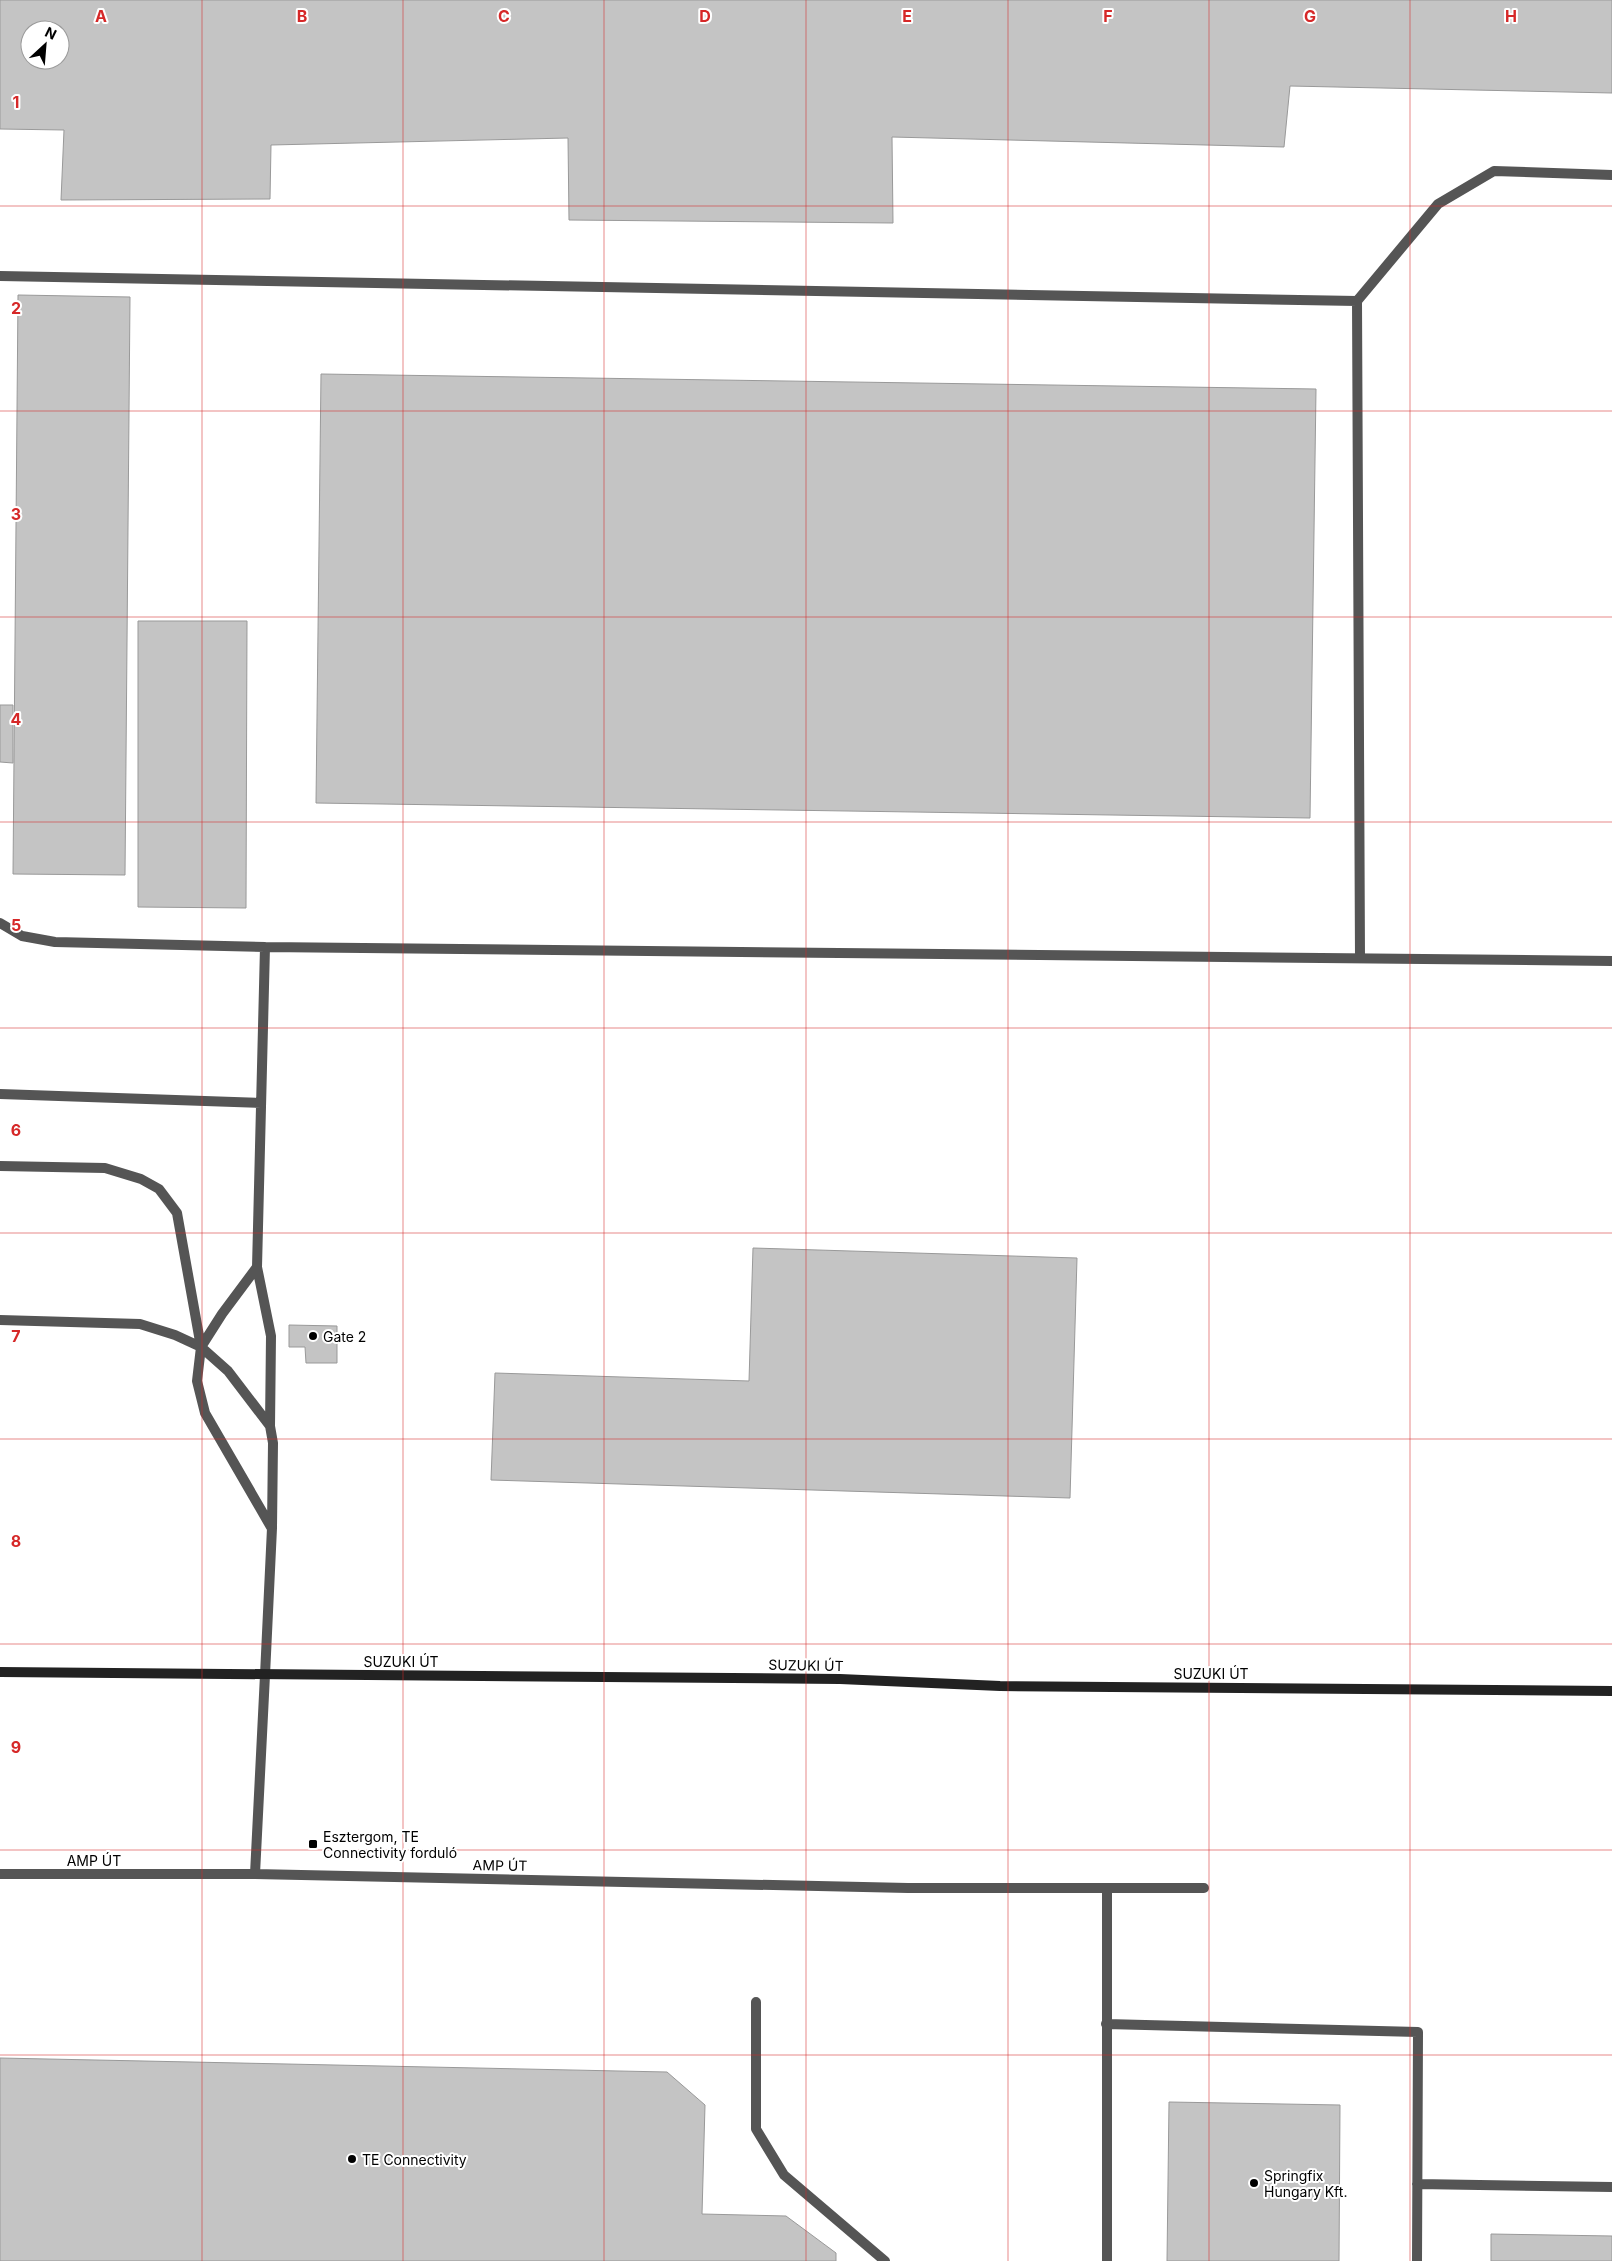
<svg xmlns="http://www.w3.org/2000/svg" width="1612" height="2261" font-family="Inter,sans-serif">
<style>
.building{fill:#c4c4c4;stroke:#999;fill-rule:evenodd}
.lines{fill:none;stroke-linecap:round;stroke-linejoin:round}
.service{stroke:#555;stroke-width:10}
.minor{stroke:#555;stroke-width:10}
.secondary{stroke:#222;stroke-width:10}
.grid{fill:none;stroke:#d62828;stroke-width:1;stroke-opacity:0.55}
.poi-dot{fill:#000;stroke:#fff;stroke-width:2}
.labels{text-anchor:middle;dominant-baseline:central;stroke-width:4;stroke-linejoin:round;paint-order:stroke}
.poi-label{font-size:14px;fill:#000;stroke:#fff;text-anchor:start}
.street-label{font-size:14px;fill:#000;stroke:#fff}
.grid-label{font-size:16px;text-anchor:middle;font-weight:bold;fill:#d62828;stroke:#fff;stroke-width:4;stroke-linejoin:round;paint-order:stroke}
</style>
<rect width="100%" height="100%" fill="#fff"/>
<path class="building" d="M0,0H1612V93L1290,86L1284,147L892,137L893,223L569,220L568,138L271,145L270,199L61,200L64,130L0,129ZM30,30H60V60H30Z
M18,295L130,297L125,875L13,874Z
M321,374L1316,389L1310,818L316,803Z
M138,621H247L246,908L138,907Z
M0,705H13V763L0,762Z
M753,1248L1077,1258L1070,1498L491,1480L495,1373L749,1381Z
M289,1325L337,1326V1363H306L305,1347H289Z
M0,2058L667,2072L705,2105L702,2214L786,2216L836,2253V2261H0Z
M1169,2102L1340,2105L1339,2261H1167Z
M1491,2234L1612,2236V2261H1491Z"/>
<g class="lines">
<path class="service" d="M0,276L1357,301
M0,923L22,936L55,942L265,947L1612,961
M265,947L257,1267L271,1336L270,1426
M1360,958L1357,301L1438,204L1494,171L1612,175
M0,1094L261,1103
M0,1166L105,1168L141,1179L159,1189L177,1213L201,1347L197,1381L205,1413L271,1527
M0,1320L140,1324L175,1335L201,1347L228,1371L270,1426L273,1443L272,1528L265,1675
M201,1347L222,1314L257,1267
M1107,1888V2261
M756,2002V2129L784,2175L885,2261
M1106,2024L1418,2032L1417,2261
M1417,2184L1612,2187"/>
<path class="minor" d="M0,1874H255L908,1888H1204
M255,1874L265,1675"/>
<path class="secondary" d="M0,1672L840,1679L1000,1686L1612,1691"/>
</g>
<path class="grid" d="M202,0V2261M403,0V2261M604,0V2261M806,0V2261M1008,0V2261M1209,0V2261M1410,0V2261M0,206H1612M0,411H1612M0,617H1612M0,822H1612M0,1028H1612M0,1233H1612M0,1439H1612M0,1644H1612M0,1850H1612M0,2055H1612"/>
<g class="poi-dot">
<circle cx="313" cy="1336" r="5"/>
<rect x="308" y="1839" width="10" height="10" rx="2.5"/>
<circle cx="352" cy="2159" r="5"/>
<circle cx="1254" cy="2183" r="5"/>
</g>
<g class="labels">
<g class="poi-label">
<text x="323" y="1336">Gate 2</text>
<text x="323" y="1836">Esztergom, TE<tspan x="323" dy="16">Connectivity forduló</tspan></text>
<text x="362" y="2159">TE Connectivity</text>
<text x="1264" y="2175">Springfix<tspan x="1264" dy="16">Hungary Kft.</tspan></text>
</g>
<g class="street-label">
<text x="401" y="1661">SUZUKI ÚT</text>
<text transform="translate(806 1665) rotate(1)">SUZUKI ÚT</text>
<text x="1211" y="1673">SUZUKI ÚT</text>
<text x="94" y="1860">AMP ÚT</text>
<text transform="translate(500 1865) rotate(1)">AMP ÚT</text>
</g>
</g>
<g class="grid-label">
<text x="101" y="22">A</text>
<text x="302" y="22">B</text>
<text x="504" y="22">C</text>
<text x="705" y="22">D</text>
<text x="907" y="22">E</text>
<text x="1108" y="22">F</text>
<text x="1310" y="22">G</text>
<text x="1511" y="22">H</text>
<text x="16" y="108">1</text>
<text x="16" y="314">2</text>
<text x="16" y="520">3</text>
<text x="16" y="725">4</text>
<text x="16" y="931">5</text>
<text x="16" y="1136">6</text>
<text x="16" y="1342">7</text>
<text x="16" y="1547">8</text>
<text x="16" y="1753">9</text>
</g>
<g transform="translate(45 45) rotate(26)"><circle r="24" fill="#ffffff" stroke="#999999"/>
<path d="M0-4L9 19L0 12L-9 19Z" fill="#000000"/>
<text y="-8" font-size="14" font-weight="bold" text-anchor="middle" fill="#000000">N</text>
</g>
</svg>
